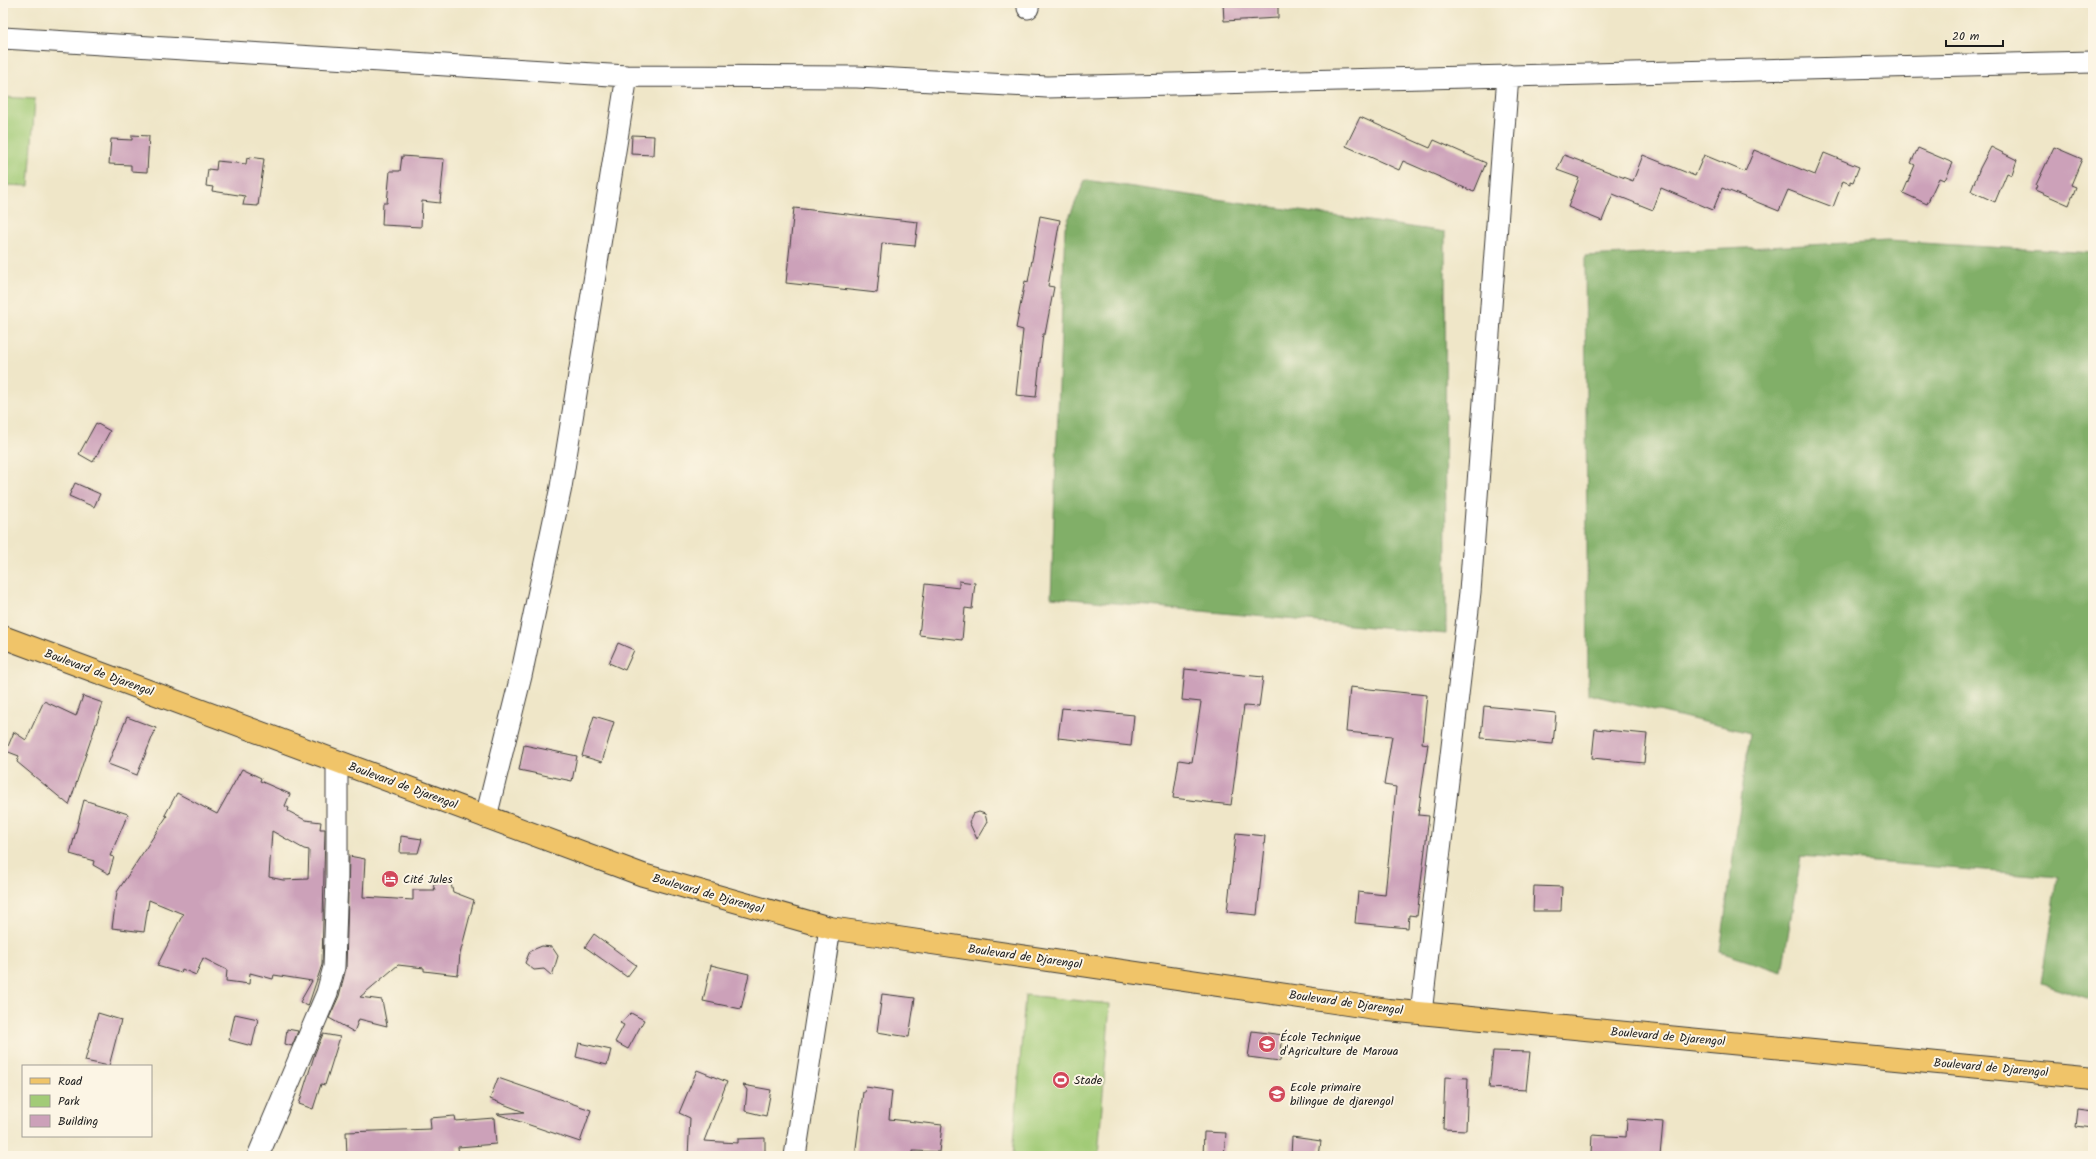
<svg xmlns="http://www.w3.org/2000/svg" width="2096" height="1159" font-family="Kalam,sans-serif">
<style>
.green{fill:#a2cb77;stroke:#5f744a}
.forest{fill:#81af68;stroke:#4e6642}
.building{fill:#cca1b9;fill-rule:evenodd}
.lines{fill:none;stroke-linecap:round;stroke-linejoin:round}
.minor-casing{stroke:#3c3a36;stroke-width:23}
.primary-casing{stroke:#3c3a36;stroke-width:24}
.minor{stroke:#fff;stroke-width:21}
.primary{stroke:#f0c469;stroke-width:22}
.labels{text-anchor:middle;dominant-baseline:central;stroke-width:4;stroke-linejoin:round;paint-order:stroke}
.street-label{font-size:12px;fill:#1c1c1c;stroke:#fcf5e5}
.poi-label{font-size:12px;fill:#1c1c1c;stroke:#fcf5e5;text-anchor:start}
</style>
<rect width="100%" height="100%" fill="#fcf5e5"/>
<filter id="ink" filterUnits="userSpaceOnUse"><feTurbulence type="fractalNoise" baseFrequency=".025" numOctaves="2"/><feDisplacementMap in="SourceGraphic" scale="8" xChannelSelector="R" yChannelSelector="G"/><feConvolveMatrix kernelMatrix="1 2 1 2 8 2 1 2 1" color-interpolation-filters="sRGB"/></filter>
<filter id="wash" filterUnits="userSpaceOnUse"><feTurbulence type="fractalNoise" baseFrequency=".012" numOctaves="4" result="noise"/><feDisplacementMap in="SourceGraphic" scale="16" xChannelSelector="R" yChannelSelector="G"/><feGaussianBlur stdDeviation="0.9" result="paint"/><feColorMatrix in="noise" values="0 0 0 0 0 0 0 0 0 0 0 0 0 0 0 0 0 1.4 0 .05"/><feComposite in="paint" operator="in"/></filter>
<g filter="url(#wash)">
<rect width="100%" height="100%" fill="#efe6c8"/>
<path class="green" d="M3,97L35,99L29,186L3,185Z
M1025,995L1110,1004L1098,1156H1013Z"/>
<path class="forest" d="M1085,180L1445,232L1446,634L1051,597L1065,227Z
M1887,241L2093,253V1000L2041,983L2058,877L1801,856L1782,972L1720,952L1750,733L1588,694L1585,256Z"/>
<g id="blocks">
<path class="building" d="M1223,3H1278V18L1224,21Z
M1360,117L1430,148L1434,140L1486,163L1474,192L1403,161L1399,170L1346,146Z
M132,135L149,136L147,172L131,171V165L109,164L111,139L132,140Z
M632,135L654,136L653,155L631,154Z
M1991,147L2017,160L2012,175L2007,173L1995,202L1971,191L1980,168Z
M2054,147L2082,159L2071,185L2076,187L2069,205L2035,190L2037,186L2036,185Z
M1918,148L1953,163L1946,178L1944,180L1939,178L1927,204L1903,193L1915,165L1911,163Z
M1754,150L1815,175L1824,153L1859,167L1853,182L1850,181V184L1843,181L1833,207L1788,190L1779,211L1722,188L1713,210L1661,188L1653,210L1613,194L1602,221L1568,207L1579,178L1557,170L1564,155L1633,181L1643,155L1695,176L1704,155L1745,172Z
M402,156L444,159L440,203L422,201L421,227L382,225L383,203H387L390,171H400Z
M250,157L264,159L258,206L243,205L245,196L212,191L213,187L206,186L208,169L216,170L217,161L246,164L247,158L250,159Z
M794,208L918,222L915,246L882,243L877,293L786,283Z
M1040,216L1060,220L1048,286L1054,287L1045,334H1043L1036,397L1016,395L1023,330L1016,328L1025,281L1028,282Z
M96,423L110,431L93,462L79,454Z
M75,483L100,494L94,507L69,496Z
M959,581L975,583L972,609L965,608L962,640L919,635L925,584L959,588Z
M618,643L634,650L625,670L609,663Z
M1185,669L1263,677L1259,707L1244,706L1231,805L1173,798L1179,760L1192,762L1201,702L1182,700Z
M1350,687L1427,695L1422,743L1428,744L1418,815L1429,816L1417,916L1409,915L1408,928L1355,923L1358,892L1385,895L1396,787L1384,785L1392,736L1346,732Z
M83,696L103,703L69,805L17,762L19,756L6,751L14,732L26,740L44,701L76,716Z
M1484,706L1556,713L1553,744L1481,738Z
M1062,708L1134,715L1131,746L1058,738Z
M594,716L614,722L602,762L582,756Z
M127,717L156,728L137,775L108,764Z
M1595,729L1647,734L1644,763L1592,758Z
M524,745L577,756L572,781L519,770Z
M242,769L261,778L260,781L290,794L285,806L289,808L288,811L305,820L321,822L320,829H325L322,965L308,1006L300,1002L312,981L274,975L273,979L250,973L249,984L226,981L227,970L203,958L196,975L182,969L181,973L157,966L183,914L149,900L144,932L112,928L117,892L167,816L165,815L177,793L217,814ZM272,831L304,849L309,850L308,879L283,880L269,877Z
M84,800L128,814L110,856L114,857L109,874L93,865L94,861L70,854Z
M979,812L985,814L987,822L977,839L969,822L973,814Z
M1236,833L1265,836L1257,915L1227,912Z
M401,836L422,839L418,853H400Z
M349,856L365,859L363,897L413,900V890H435L433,885L450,880L453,892L474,900L460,954L458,975L424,971V968L398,965L360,997L382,1000L387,1026L359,1019L354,1032L329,1018L339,996L346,968Z
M1534,886L1562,887L1561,911H1533Z
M594,934L636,965L627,977L585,947Z
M542,946L552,947L558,956L552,976L544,969L534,970L525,963L530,951Z
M711,965L749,974L741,1009L703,1001Z
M882,994L915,998L909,1037L877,1032Z
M98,1013L121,1020L109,1066L85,1061Z
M631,1013L644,1020L628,1049L615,1042L624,1025L620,1023Z
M235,1014L258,1019L252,1046L229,1040Z
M287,1029L298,1031L292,1046L285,1044Z
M1252,1031L1283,1035L1280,1061L1248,1057Z
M323,1034L340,1037L325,1085L321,1084L313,1109L299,1104L315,1053Z
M579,1043L611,1050L607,1065L576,1057Z
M1493,1051L1530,1052L1526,1090L1489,1088Z
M697,1070L727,1082L704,1141L738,1143V1139L765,1138V1156H688L690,1118L679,1113Z
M1445,1077L1468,1078L1466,1130L1443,1129Z
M498,1078L591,1110L580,1142L497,1114L524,1112L490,1099Z
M743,1085L771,1090L766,1116L745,1111L747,1090Z
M866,1087L892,1091L889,1119L942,1125L939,1152L913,1151V1156H855L863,1092H865Z
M2078,1110L2093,1112V1128L2076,1126Z
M455,1116L456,1121L494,1118L496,1144L458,1147L459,1156H347L346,1132L431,1129L430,1118Z
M1627,1119L1663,1122L1660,1156L1591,1153L1592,1135L1626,1137Z
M1204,1132L1226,1133L1224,1156H1203Z
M1292,1137L1321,1141L1319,1156H1291Z"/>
</g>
</g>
<g filter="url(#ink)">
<use href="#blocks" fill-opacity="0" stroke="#3c3a36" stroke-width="1"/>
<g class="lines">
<defs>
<path id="minor" d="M1028,8L1029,3
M3,38L627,76L857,77L1047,87L2093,62
M486,817L521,676L561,487L627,76
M1421,1013L1470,592L1508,75
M258,1156L327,993L334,967L337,877V761
M795,1156L830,928"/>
<path id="primary" d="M3,637L643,875L830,928L1388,1010L2093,1078"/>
</defs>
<use href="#minor" class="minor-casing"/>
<use href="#primary" class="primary-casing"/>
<use href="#minor" class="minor"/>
<use href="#primary" class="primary"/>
</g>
</g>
<defs>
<symbol id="hotel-disc" viewBox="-11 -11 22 22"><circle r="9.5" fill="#d1495b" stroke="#fcf5e5"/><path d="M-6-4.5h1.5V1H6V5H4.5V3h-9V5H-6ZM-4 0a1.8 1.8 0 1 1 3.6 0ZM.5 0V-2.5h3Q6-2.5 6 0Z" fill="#fff"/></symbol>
<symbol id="school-disc" viewBox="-11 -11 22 22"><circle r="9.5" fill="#d1495b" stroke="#fcf5e5"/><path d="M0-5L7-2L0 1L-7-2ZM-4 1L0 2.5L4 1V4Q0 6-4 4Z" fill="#fff"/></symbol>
<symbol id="stadium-disc" viewBox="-11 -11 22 22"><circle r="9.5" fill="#d1495b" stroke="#fcf5e5"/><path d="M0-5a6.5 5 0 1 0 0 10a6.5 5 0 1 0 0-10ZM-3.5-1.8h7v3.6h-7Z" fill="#fff"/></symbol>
</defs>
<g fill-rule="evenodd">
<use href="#hotel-disc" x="380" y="869" width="20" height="20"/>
<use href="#school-disc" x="1257" y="1034" width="20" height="20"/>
<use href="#stadium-disc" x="1051" y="1070" width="20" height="20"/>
<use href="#school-disc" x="1267" y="1084" width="20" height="20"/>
</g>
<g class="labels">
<g class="street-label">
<text transform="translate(99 673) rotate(20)">Boulevard de Djarengol</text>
<text transform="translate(403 786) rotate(20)">Boulevard de Djarengol</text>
<text transform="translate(708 894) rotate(16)">Boulevard de Djarengol</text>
<text transform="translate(1025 957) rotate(8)">Boulevard de Djarengol</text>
<text transform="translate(1346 1003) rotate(8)">Boulevard de Djarengol</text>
<text transform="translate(1668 1037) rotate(5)">Boulevard de Djarengol</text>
<text transform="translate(1991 1068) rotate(5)">Boulevard de Djarengol</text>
</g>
<g class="poi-label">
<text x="403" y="879">Cité Jules</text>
<text x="1280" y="1037">École Technique<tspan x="1280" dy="14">d'Agriculture de Maroua</tspan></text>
<text x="1074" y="1080">Stade</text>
<text x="1290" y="1087">Ecole primaire<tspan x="1290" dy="14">bilingue de djarengol</tspan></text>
</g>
</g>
<rect width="2096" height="1159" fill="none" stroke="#fcf5e5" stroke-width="16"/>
<rect x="22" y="1065" width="130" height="72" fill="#fcf5e5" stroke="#a29e95"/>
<rect x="30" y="1078" width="20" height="6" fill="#f0c469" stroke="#a29e95"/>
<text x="58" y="1085" font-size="12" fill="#1c1c1c">Road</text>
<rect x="30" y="1095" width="20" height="12" fill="#a2cb77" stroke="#a29e95"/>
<text x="58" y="1105" font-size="12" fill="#1c1c1c">Park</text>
<rect x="30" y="1115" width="20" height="12" fill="#cca1b9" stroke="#a29e95"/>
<text x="58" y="1125" font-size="12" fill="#1c1c1c">Building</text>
<path d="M1946 40v6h57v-6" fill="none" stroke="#1c1c1c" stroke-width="2"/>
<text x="1952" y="40" font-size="12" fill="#1c1c1c" stroke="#fcf5e5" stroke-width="3" paint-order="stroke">20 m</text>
</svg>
